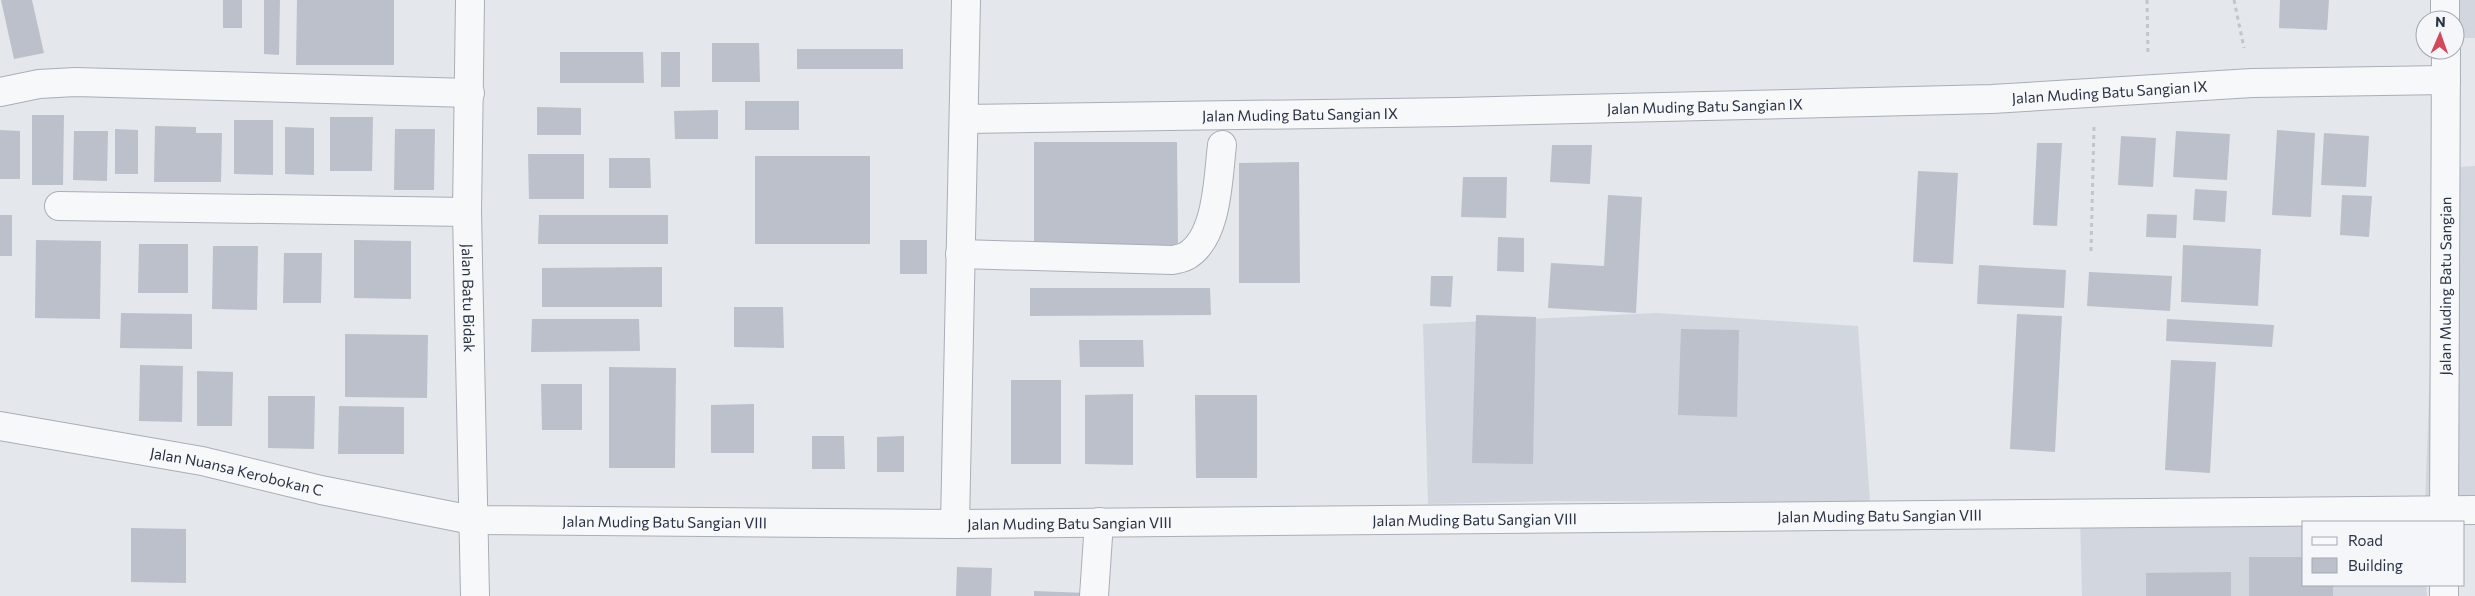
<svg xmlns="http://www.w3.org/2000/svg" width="2475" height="596" font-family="Commissioner,sans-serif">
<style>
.built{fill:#d2d6de}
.building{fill:#bbc0ca}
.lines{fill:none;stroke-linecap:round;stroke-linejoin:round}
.minor-casing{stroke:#a9aeb7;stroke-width:30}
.tertiary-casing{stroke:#a9aeb7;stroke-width:30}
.path{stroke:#c2c5cb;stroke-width:3;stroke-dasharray:4 4;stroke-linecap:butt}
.minor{stroke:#f7f8fa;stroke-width:28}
.tertiary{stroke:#f7f8fa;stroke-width:28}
.labels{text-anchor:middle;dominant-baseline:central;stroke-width:4;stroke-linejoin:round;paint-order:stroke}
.street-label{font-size:15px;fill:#2b3445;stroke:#f4f6f9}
</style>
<rect width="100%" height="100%" fill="#e4e7ec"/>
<path class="built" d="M2437,0H2475V38H2455V20Z
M2475,166V508L2304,522V585H2426L2427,596H2082L2080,516L2425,508L2437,168Z
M1656,313L1858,326L1870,502L1555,501L1428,504L1423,324Z"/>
<path class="building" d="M1,0H32L44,53L14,59Z
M223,0H242V28H223Z
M264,0H280L279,55L264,54Z
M297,0H394V65H296Z
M2280,0H2329L2327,30L2279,28Z
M712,43H759L760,82H712Z
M797,49H903V69H797Z
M560,52H643L644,83H560Z
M661,52H680V87H661Z
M745,101H799V130H745Z
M537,107L581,108V135H537Z
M718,110V139H675L674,111Z
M32,115H64L63,185H32Z
M330,117H373L372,171H330Z
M234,120H273V175L234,174Z
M155,126L196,127V133H222L221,182H154Z
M285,127L314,128V175L285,174Z
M115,129L138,130V174H115Z
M395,129H435L434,190H394Z
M0,130L20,131V179H0Z
M2277,130L2315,133L2311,217L2272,215Z
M74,131H108L107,181L73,180Z
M2176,131L2230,134L2227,180L2173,177Z
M2324,133L2369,136L2366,187L2321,185Z
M2121,136L2156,138L2153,187L2118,185Z
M1034,142H1177L1178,247H1034Z
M2037,143H2062L2057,226L2033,225Z
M1552,145H1592L1590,184L1550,182Z
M528,154H584V199H529Z
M755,156H870V244H755Z
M609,158H650L651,188H609Z
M1299,162L1300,283H1239V163Z
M1918,171L1958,173L1953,264L1913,262Z
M1463,177H1507L1506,218L1461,217Z
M2195,189L2227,191L2225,222L2193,220Z
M1608,195L1642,197L1636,313L1548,308L1551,263L1604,266Z
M2342,195L2372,196L2369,237L2340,235Z
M2147,214L2177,215L2176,238L2146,237Z
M0,215H12V256H0Z
M539,215H668V244H538Z
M1498,237L1524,238V272L1497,271Z
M36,240L101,241L100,319L35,318Z
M354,240L411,241V299L354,298Z
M900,240H927V274H900Z
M139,244H188V293H138Z
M2183,245L2261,249L2258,306L2181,302Z
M213,246H258L257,310L212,309Z
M284,253H322L321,303H283Z
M1979,265L2066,270L2064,308L1977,304Z
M662,267V307H542V268Z
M2089,272L2172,276L2170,311L2087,306Z
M1431,276H1453L1451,307L1430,306Z
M1030,288H1210L1211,315L1030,316Z
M734,307H783L784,348L734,347Z
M121,313L192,314V349L120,348Z
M2017,314L2062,316L2055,452L2010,449Z
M1476,315L1536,317L1533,464L1472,463Z
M532,319H639L640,351L531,352Z
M2167,319L2274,325L2272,347L2166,341Z
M1681,329L1739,330L1737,417L1678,415Z
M345,334L428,335L427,398L345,397Z
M1079,340H1143L1144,367H1080Z
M2171,360L2216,362L2210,473L2165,470Z
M140,365L183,366L182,422L139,421Z
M609,367L676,368L675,468H609Z
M197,371L233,372L232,426H197Z
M1011,380H1061V464H1011Z
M541,384H582V430H542Z
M1133,394V465L1085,464V395Z
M1195,395H1257V478H1196Z
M268,396H315L314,449L268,448Z
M754,404V453H711V405Z
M339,406L404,407V454H338Z
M812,436H844L845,469H812Z
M904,436V472H877V437Z
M131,528L186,529V583L131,582Z
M2249,557H2304V585H2333V596H2249Z
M957,567L992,568L991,596H956Z
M2231,572V596H2146V573Z
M1034,591L1087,593V596H1034Z"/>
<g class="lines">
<defs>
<g id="minor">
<path d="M2445,0V20"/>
<path d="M0,92L39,84L75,82L470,93"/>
<path id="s1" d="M964,119L1455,112L1992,99L2252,83L2446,80"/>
<path d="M59,206L467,212"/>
<path d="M960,254L1173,260C1177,259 1184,258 1188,255C1218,236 1218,177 1222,145"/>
<path id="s2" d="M0,426L202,461L321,490L472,520L955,524L2475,510"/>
<path id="s3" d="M2444,522L2446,50"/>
<path d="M955,524L966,0"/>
<path d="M2444,585V596"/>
<path d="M1094,596L1099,522"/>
</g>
<g id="tertiary">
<path id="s4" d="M470,0L467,212L475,596"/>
</g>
</defs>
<use href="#minor" class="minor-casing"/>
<use href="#tertiary" class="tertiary-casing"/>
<path class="path" d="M2147,0L2148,54
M2234,0L2244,48
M2091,251L2094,127"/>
<use href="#minor" class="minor"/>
<use href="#tertiary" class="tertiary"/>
</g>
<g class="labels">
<g class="street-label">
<text stroke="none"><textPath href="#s1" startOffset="1146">Jalan Muding Batu Sangian IX</textPath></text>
<text stroke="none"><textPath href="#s1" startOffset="741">Jalan Muding Batu Sangian IX</textPath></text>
<text stroke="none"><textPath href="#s1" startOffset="336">Jalan Muding Batu Sangian IX</textPath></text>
<text stroke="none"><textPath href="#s3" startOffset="236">Jalan Muding Batu Sangian</textPath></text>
<text stroke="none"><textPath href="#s4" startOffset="298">Jalan Batu Bidak</textPath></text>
<text stroke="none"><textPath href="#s2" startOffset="241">Jalan Nuansa Kerobokan C</textPath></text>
<text stroke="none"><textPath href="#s2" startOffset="1889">Jalan Muding Batu Sangian VIII</textPath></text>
<text stroke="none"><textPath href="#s2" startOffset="1484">Jalan Muding Batu Sangian VIII</textPath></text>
<text stroke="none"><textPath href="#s2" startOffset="674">Jalan Muding Batu Sangian VIII</textPath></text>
<text stroke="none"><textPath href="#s2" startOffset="1079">Jalan Muding Batu Sangian VIII</textPath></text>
</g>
</g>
<rect x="2302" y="521" width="162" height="65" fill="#f4f6f9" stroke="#a4a8b1"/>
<rect x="2312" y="537" width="25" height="8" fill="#f7f8fa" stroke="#a4a8b1"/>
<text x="2348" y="546" font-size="15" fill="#2b3445">Road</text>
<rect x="2312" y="558" width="25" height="15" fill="#bbc0ca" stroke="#a4a8b1"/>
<text x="2348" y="571" font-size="15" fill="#2b3445">Building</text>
<g transform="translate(2440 35) rotate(2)"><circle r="24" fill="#f4f6f9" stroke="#a4a8b1"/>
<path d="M0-4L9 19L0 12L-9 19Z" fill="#d1495b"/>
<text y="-8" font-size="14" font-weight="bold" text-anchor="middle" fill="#2b3445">N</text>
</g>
</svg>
